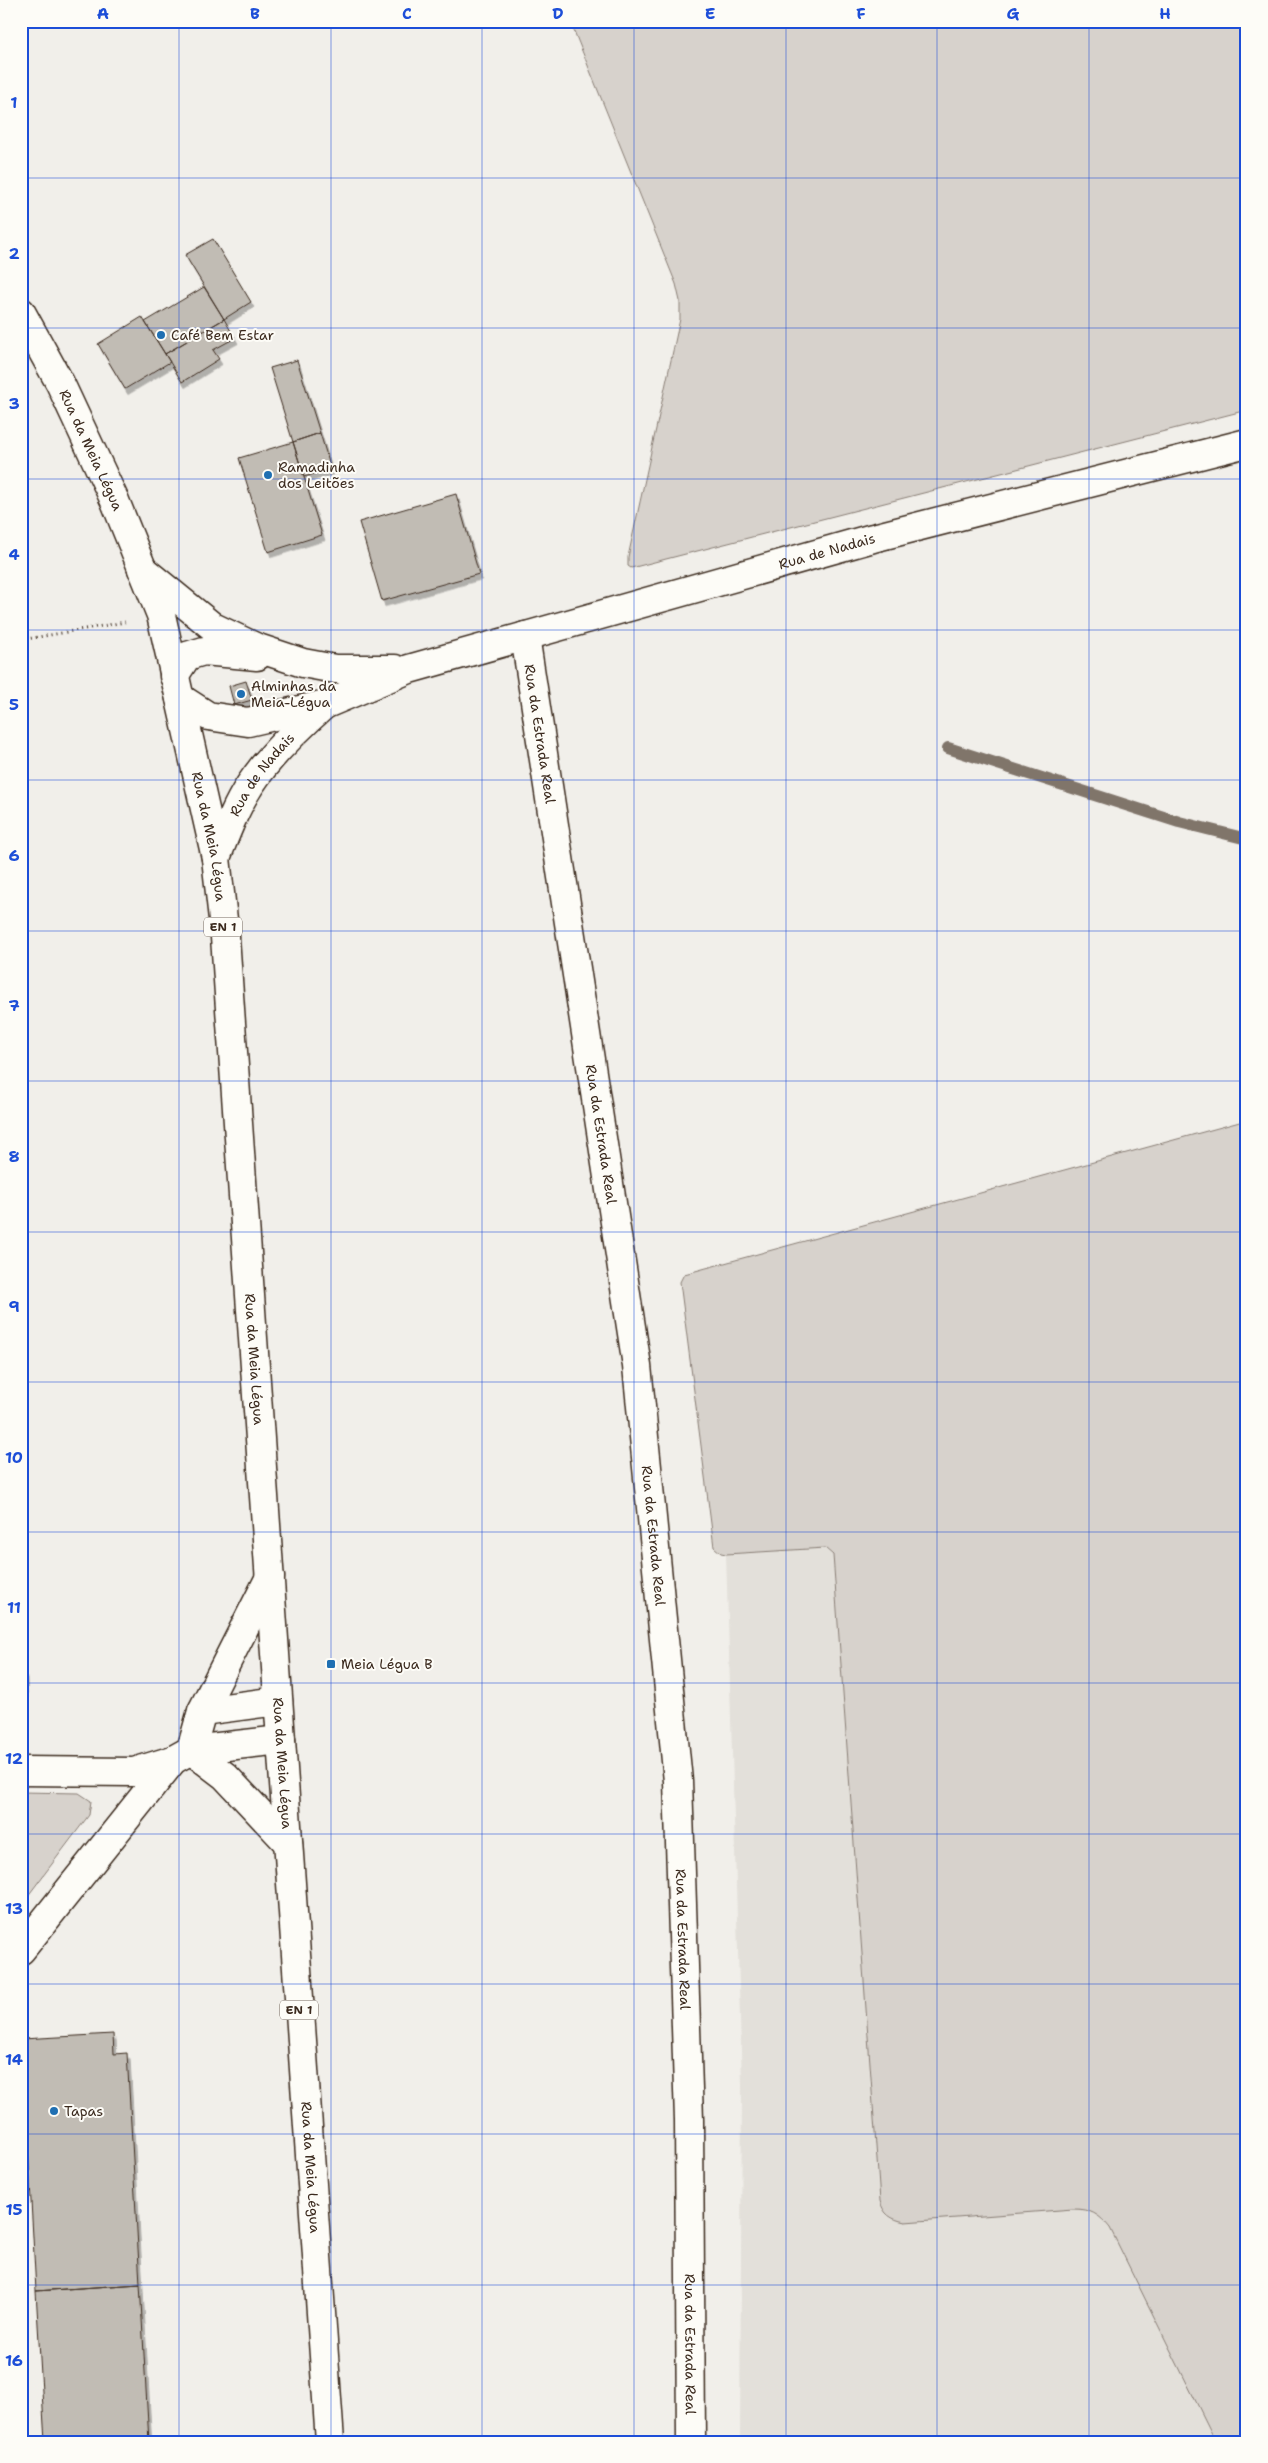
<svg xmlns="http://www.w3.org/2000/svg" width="1268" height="2463" font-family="'Shantell Sans',sans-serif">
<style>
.built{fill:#e3e0da}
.green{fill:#d7d2cc;stroke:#897e75}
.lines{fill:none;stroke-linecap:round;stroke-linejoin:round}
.stream{stroke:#80746b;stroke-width:12}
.building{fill:#c1bcb4;stroke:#3b2a1e;filter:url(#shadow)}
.street-casing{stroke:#3b2a1e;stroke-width:31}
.secondary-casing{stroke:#3b2a1e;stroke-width:31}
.primary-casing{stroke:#3b2a1e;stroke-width:31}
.path{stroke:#3b2a1e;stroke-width:3;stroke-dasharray:1 4;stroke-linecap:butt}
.street{stroke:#fdfcf7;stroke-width:28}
.secondary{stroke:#fdfcf7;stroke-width:28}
.primary{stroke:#fdfcf7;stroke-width:28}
.grid{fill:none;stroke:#1d4ed8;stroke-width:1;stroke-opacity:0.55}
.poi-dot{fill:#1f6fb2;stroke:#fdfcf7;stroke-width:2}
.labels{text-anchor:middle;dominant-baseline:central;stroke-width:4;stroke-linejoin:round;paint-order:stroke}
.shield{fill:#fdfcf7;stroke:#75695f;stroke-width:1}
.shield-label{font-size:12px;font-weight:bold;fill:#3b2a1e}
.poi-label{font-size:14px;fill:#3b2a1e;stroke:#fdfcf7;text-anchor:start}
.street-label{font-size:14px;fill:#3b2a1e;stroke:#fdfcf7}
.neatline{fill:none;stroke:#1d4ed8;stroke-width:2}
.grid-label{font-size:16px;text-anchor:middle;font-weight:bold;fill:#1d4ed8}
</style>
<defs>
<filter id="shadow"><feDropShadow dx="3" dy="5.5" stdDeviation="0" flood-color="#0004"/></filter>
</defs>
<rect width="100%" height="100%" fill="#f1efea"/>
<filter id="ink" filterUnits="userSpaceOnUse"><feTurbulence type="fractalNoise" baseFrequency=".02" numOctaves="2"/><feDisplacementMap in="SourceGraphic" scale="10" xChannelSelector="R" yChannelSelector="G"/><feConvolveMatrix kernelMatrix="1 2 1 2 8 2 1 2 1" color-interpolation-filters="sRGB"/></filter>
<g filter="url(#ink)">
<path class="built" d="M825,1548L833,1555L880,2201L883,2210L888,2216L895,2220L1073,2209H1084L1094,2212L1110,2228L1216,2442H740L742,2084L726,1554Z"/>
<path class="green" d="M570,21H1247V410L631,568L628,566V557L680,319V301L676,284Z
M1247,1120V2442H1216L1110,2228C1099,2214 1090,2209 1073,2209L905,2222C891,2219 884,2215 880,2201L833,1555L825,1548L726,1554L721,1553L714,1547L680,1282L684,1274L688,1273Z
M21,1792L79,1793L91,1801L89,1815L21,1905Z"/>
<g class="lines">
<path class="stream" d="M948,748L1179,822L1247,839"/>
</g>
<path class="building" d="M213,239L251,302L224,319L185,255Z
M204,287L224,319L165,354L145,322Z
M142,317L170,362L125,389L98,344Z
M224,319L235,338L213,350L219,359L182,382L165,354Z
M297,360L320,433L293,442L270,368Z
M320,433L331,469L304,477L293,442Z
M293,442L322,535L268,552L239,458Z
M456,494L479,574L382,601L359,522Z
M246,681L252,700L234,705L229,686Z
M21,1672H24L25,1696H21Z
M113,2034L114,2054L127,2053L140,2284L36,2291L22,2039Z
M140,2284L149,2442H45L36,2291Z"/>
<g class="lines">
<defs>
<g id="street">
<path id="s1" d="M525,636L637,1366L678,1781L689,2120L691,2442"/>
<path d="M202,1711L278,1701"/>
<path d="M191,1750L202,1711L270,1577"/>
<path d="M191,1750L225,1776L288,1843"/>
<path d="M21,1771L134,1772L173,1760"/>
<path d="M21,1950L173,1760L191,1750L281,1740"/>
</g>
<g id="secondary">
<path d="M142,569L213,627L255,647L303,663L335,669H395"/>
<path d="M174,676L187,656L204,651L257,656"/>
<path id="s2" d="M180,698L208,716L248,722L326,704L409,669L873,538L1247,443"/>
<path id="s3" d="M216,858C226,833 235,808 250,785C269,756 297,729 323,706"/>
</g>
<g id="primary">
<path id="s4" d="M21,312L60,383L115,501L161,615L216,858L225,937L330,2442"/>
</g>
</defs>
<use href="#street" class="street-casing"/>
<use href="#secondary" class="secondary-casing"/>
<use href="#primary" class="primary-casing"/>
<path class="path" d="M21,640L125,622"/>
<use href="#street" class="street"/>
<use href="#secondary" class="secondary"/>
<use href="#primary" class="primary"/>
</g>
</g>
<path class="grid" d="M179,21V2442M331,21V2442M482,21V2442M634,21V2442M786,21V2442M937,21V2442M1089,21V2442M21,178H1247M21,328H1247M21,479H1247M21,630H1247M21,780H1247M21,931H1247M21,1081H1247M21,1232H1247M21,1382H1247M21,1532H1247M21,1683H1247M21,1834H1247M21,1984H1247M21,2134H1247M21,2285H1247"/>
<g class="poi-dot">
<circle cx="161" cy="335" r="5"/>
<circle cx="268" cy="475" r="5"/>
<circle cx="241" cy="694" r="5"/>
<rect x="326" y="1659" width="10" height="10" rx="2.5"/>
<circle cx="54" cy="2111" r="5"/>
</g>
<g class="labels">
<g class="shield">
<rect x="204" y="917.5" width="38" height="19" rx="4"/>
<rect x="280" y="2000.5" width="38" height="19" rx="4"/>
</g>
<g class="shield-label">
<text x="223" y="927">EN 1</text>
<text x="299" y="2010">EN 1</text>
</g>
<g class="poi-label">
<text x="171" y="335">Café Bem Estar</text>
<text x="278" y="467">Ramadinha<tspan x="278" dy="16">dos Leitões</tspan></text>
<text x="251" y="686">Alminhas da<tspan x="251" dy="16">Meia-Légua</tspan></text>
<text x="341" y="1664">Meia Légua B</text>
<text x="64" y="2111">Tapas</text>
</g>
<g class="street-label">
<text stroke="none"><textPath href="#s4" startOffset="155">Rua da Meia Légua</textPath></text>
<text stroke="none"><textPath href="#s2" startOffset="678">Rua de Nadais</textPath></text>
<text stroke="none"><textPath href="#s1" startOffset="99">Rua da Estrada Real</textPath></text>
<text stroke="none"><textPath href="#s3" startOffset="96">Rua de Nadais</textPath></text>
<text stroke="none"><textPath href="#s4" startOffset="561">Rua da Meia Légua</textPath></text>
<text stroke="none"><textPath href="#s1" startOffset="504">Rua da Estrada Real</textPath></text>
<text stroke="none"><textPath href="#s4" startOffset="1086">Rua da Meia Légua</textPath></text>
<text stroke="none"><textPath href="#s1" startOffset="909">Rua da Estrada Real</textPath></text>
<text stroke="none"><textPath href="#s4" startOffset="1491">Rua da Meia Légua</textPath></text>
<text stroke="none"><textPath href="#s1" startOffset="1314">Rua da Estrada Real</textPath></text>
<text stroke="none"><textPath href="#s4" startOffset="1896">Rua da Meia Légua</textPath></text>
<text stroke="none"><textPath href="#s1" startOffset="1719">Rua da Estrada Real</textPath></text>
</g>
</g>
<rect width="1268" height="2463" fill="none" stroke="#fdfcf7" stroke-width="55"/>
<rect x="28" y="28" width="1212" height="2408" class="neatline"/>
<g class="grid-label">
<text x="103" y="19">A</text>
<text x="255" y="19">B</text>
<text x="407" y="19">C</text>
<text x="558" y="19">D</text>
<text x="710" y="19">E</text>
<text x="861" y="19">F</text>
<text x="1013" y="19">G</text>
<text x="1165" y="19">H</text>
<text x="14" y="108">1</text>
<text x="14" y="259">2</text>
<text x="14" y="409">3</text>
<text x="14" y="560">4</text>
<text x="14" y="710">5</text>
<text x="14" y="861">6</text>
<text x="14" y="1011">7</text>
<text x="14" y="1162">8</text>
<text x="14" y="1312">9</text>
<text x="14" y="1463">10</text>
<text x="14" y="1613">11</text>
<text x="14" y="1764">12</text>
<text x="14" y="1914">13</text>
<text x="14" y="2065">14</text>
<text x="14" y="2215">15</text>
<text x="14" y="2366">16</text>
</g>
</svg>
